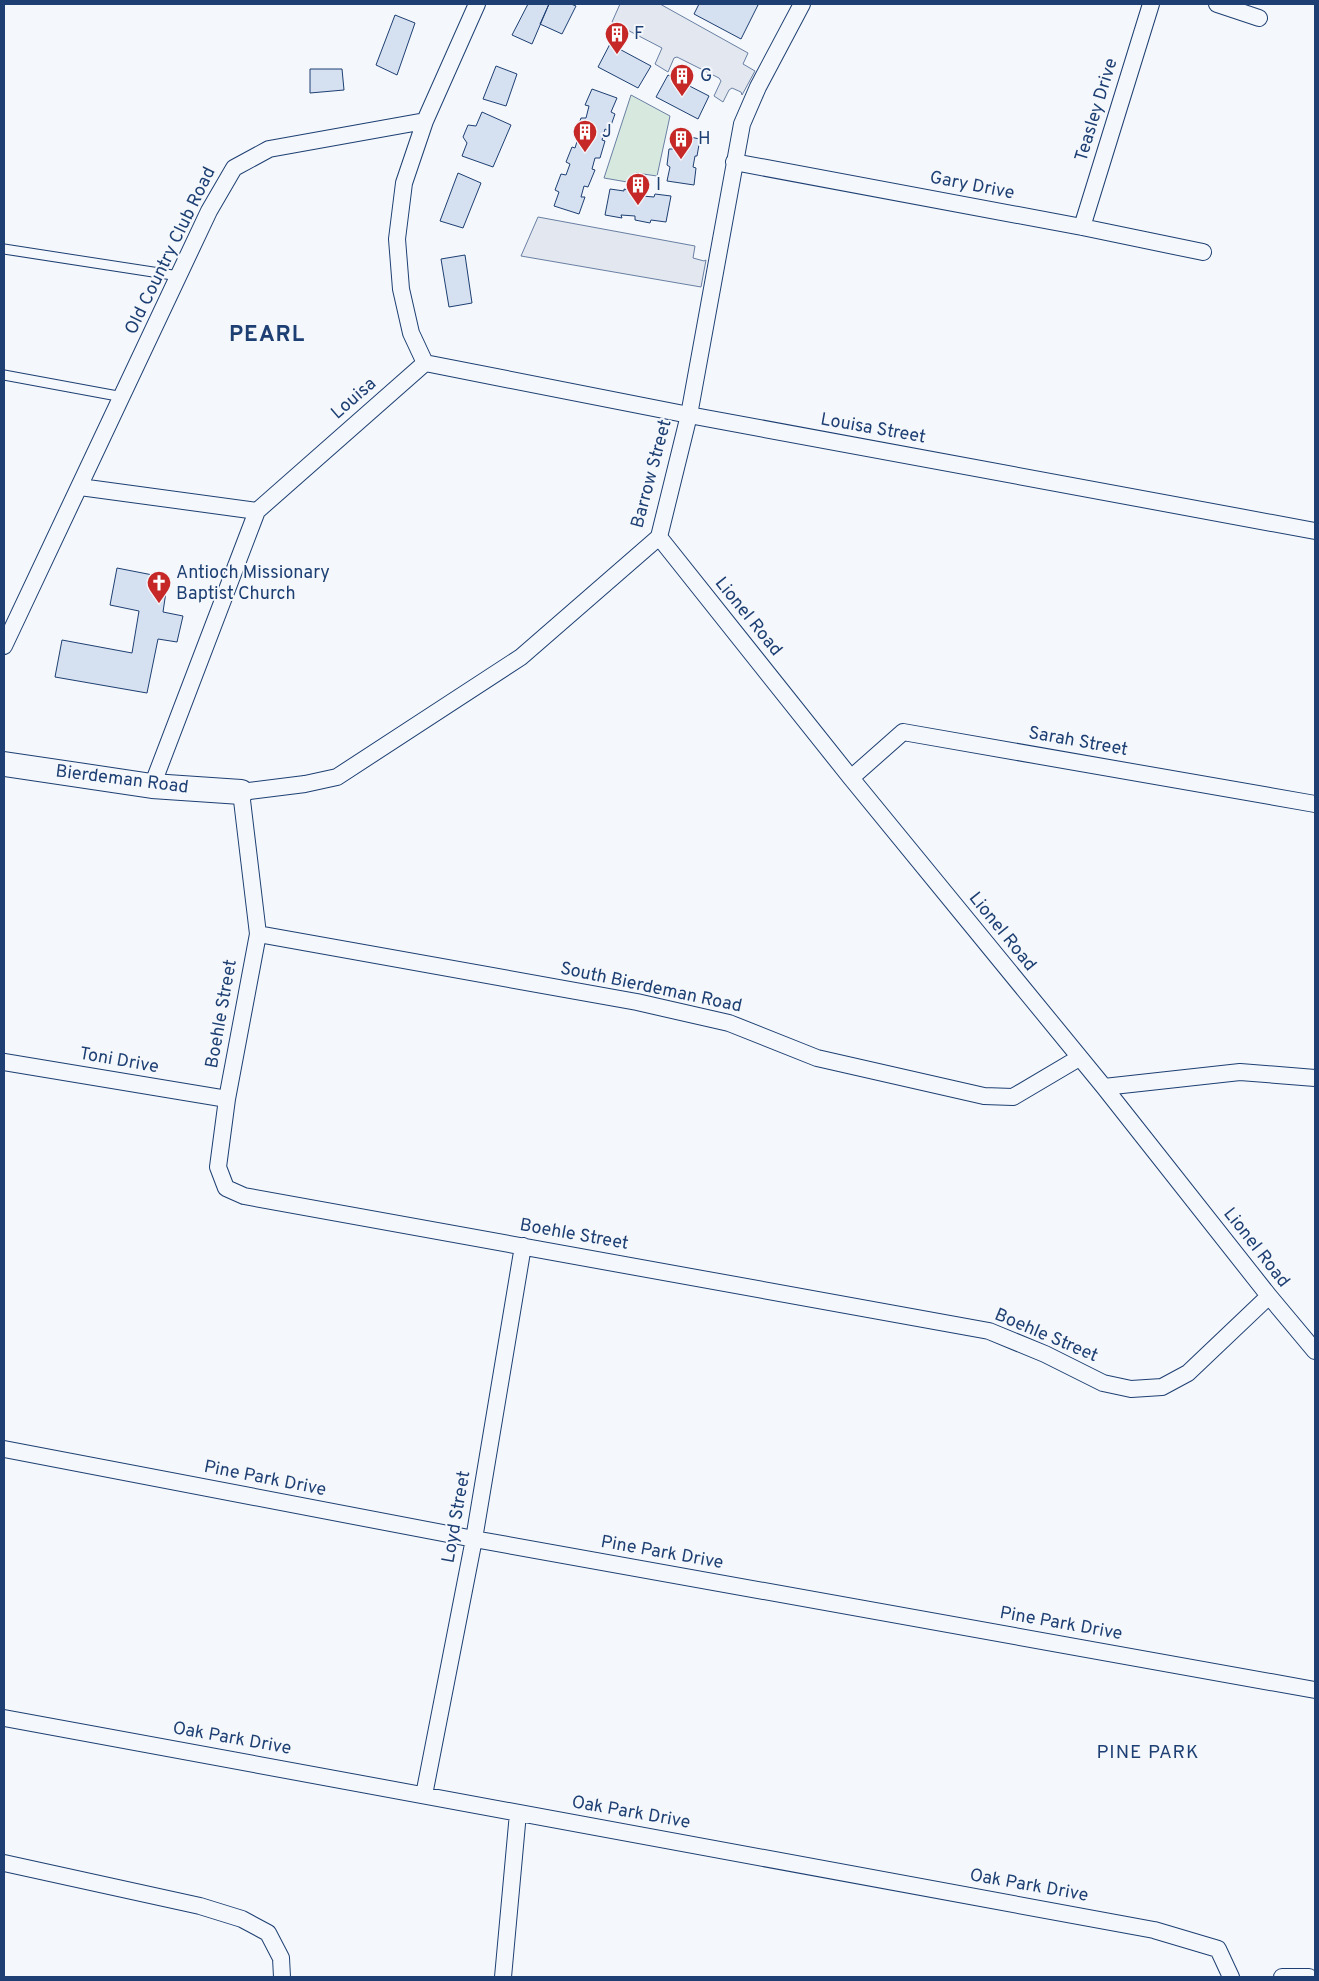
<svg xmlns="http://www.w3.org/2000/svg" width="1319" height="1981" font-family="Overpass,sans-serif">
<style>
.green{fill:#d7e8df;stroke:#687fa3}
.parking{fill:#e3e8f0;stroke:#687fa3}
.building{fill:#d5e0f0;stroke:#1d3f73}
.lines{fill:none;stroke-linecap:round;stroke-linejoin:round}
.lane-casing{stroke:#1d3f73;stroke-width:11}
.street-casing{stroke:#1d3f73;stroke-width:18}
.secondary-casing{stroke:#1d3f73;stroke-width:26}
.lane{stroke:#f4f7fb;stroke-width:9}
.street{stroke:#f4f7fb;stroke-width:16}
.secondary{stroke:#f4f7fb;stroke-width:24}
.labels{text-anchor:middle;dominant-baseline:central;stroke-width:4;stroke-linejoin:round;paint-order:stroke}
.poi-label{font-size:18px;fill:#1d3f73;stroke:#f4f7fb;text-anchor:start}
.street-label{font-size:18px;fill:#1d3f73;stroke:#f4f7fb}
.neighbourhood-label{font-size:19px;letter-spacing:1px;fill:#1d3f73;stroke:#f4f7fb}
.district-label{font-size:22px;font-weight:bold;letter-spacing:1px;fill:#1d3f73;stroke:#f4f7fb}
</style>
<rect width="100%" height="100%" fill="#f4f7fb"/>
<path class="green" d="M631,95L670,116L657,176L636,173L633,183L604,178Z"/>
<path class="parking" d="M620,4H660L748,53L743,64L755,71L742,95L741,92L732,88L729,90L723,102L714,96L721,81L719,78L677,57L674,58L668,72L655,64L662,48L612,22Z
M538,217L695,246L693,258L704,261L706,260L701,287L521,256Z"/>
<path class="building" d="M528,4H549L532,44L512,35Z
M549,4H571L576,6L562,34L540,24Z
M699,4H756L758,5L741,39L694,14Z
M395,15L415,23L397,75L376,65Z
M610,44L651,66L638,88L598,67Z
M496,66L517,74L506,106L483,99Z
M310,69H342L344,90L310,93Z
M668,75L709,96L698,119L656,97Z
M592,89L617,98L611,112L615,114L609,131L605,129L602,140L605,141L600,158H595L592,169L595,170L588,187L584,186L581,197H585L579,214L554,206L559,192L555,190L561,174L566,175L570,164L566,162L572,147L575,148L579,135L576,133L581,118H586L589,106L585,105Z
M482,112L511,125L493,167L462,156L467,143L463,137L468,125L476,126Z
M675,134L700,139L697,156H695L693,167L696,168L694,185L667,181L670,167L667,165L669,149H673Z
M458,173L481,183L463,228L440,221Z
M610,189L624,191V189L641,193L642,196L654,197L655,194L671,196L666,222L651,220L650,223L635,220V216L621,215L622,218L605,215Z
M465,255L472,303L449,307L441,259Z
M117,568L168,578L163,612L183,616L177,642L158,639L147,693L55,677L62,640L132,653L139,611L110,605Z"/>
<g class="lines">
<defs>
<path id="lane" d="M4,249L179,276
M4,375L123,397"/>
<path id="street" d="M802,4L758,87L742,124L689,415L659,537L521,657L337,777L305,784L241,792L258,934L227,1099L218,1167L226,1188L244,1196L989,1331L1045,1354L1103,1383L1131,1389L1162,1387L1188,1373L1269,1296
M1217,4L1259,18
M734,162L1082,227L1203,252
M1082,227L1151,4
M425,363L689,415L1315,531
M80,487L257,511
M659,537L851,778L1104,1087L1269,1296L1315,1351
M4,646L209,211L234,168L269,149L425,121L477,4
M851,778L903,732L1315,804
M152,786L257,511L425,363L411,333L401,289L397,239L404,183L425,121
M258,934L637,1002L729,1023L817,1058L984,1096L1013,1097L1079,1058
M4,1062L227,1099
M1104,1087L1240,1072L1315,1078
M4,1449L474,1539L1315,1690
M4,1718L1154,1930L1218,1949L1231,1977
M424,1795L474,1539L523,1246
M4,1863L200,1906L242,1919L268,1933L281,1958L282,1977
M503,1977L518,1813
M1282,1977H1309"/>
<path id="secondary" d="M4,764L152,786L241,792"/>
</defs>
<use href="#lane" class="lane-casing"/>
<use href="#street" class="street-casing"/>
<use href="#secondary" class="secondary-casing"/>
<use href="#lane" class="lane"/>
<use href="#street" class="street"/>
<use href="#secondary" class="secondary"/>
</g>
<defs>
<symbol id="building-pin" viewBox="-11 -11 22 30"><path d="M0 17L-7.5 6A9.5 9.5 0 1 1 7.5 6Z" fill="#c62828" stroke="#f4f7fb"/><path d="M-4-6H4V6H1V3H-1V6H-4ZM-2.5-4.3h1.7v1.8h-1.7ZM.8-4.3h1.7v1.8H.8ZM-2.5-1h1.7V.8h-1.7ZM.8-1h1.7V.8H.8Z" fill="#fff"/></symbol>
<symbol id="church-pin" viewBox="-11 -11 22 30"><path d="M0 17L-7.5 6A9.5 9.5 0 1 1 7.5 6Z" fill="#c62828" stroke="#f4f7fb"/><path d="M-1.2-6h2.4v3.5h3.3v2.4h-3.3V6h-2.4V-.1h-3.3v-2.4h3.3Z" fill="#fff"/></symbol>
</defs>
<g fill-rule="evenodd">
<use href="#building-pin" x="603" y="20" width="28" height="38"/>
<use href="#building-pin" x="668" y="62" width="28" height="38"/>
<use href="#building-pin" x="571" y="118" width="28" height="38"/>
<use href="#building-pin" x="667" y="125" width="28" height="38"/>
<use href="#building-pin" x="624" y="171" width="28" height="38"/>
<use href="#church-pin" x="145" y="569" width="28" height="38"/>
</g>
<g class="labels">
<g class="poi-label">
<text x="634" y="34">F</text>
<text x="700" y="76">G</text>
<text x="602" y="132">J</text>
<text x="698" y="139">H</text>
<text x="656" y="185">I</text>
<text x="176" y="573">Antioch Missionary<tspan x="176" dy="21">Baptist Church</tspan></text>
</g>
<g class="street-label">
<text transform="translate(1097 110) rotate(-73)">Teasley Drive</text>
<text transform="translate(972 186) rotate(11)">Gary Drive</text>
<text transform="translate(171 251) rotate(-64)">Old Country Club Road</text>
<text transform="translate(354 399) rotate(-41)">Louisa</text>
<text transform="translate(873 429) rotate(10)">Louisa Street</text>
<text transform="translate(652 474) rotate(-75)">Barrow Street</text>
<text transform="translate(748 617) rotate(51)">Lionel Road</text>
<text transform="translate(1078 742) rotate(10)">Sarah Street</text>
<text transform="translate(122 780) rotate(7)">Bierdeman Road</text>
<text transform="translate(1002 932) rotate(51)">Lionel Road</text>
<text transform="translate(651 988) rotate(12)">South Bierdeman Road</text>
<text transform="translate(222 1014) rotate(-80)">Boehle Street</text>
<text transform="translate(119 1061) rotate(10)">Toni Drive</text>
<text transform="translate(574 1235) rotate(10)">Boehle Street</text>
<text transform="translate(1256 1248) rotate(52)">Lionel Road</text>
<text transform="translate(1046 1336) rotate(23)">Boehle Street</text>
<text transform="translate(265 1479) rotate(11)">Pine Park Drive</text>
<text transform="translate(457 1517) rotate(-80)">Loyd Street</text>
<text transform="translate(662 1553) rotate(10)">Pine Park Drive</text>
<text transform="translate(1061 1624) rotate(10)">Pine Park Drive</text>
<text transform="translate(232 1739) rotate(10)">Oak Park Drive</text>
<text transform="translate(631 1813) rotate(10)">Oak Park Drive</text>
<text transform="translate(1029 1886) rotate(10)">Oak Park Drive</text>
</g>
<g class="neighbourhood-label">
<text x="1148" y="1753">PINE PARK</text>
</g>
<g class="district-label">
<text x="267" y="335">PEARL</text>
</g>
</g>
<rect width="1319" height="1981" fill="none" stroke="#1d3f73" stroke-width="10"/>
</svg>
